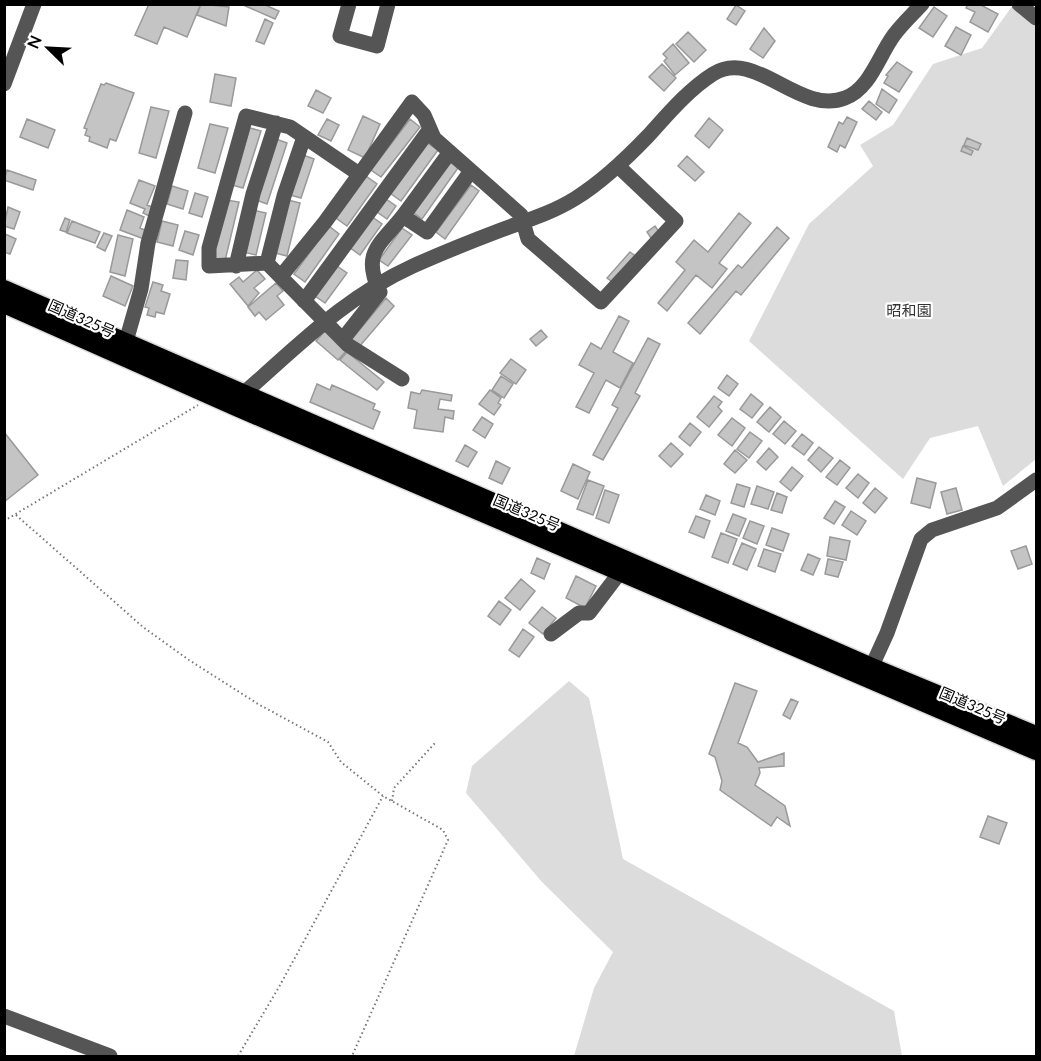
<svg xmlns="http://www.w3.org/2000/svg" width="1041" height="1061" font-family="Lato,'Noto Sans JP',sans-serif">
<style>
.green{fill:#dcdcdc}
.building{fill:#c4c4c4;stroke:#999;stroke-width:1.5}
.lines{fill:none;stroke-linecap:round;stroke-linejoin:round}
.highway-casing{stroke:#dbdbdb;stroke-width:21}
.path{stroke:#777;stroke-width:2;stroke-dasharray:1.5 3;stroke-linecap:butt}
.minor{stroke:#555;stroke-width:15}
.highway{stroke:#000;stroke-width:18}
.labels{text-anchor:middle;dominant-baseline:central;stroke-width:4.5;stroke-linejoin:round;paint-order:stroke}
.park-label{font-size:15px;fill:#333;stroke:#fff}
.street-label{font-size:15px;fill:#000;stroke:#fff}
</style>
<rect width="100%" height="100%" fill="#fff"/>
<path class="green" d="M1013,5H1017L1036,27V459L1003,486L978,426L930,438L903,479L749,341L809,224L873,166L860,145L893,125L933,64L982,48Z
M569,681L589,698L623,859L894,1011L902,1056H574L594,988L613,952L542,882L466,793L472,766Z"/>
<path class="building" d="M149,4H197L200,6L187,37L164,27L157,44L135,35Z
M201,4L229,7L226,26L197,15Z
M241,4H263L279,11L275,19Z
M968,4H979L998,14L988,32L970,22L975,12L966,8Z
M736,5L745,11L736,25L727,19Z
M934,7L947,16L933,37L919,28Z
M265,19L273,23L264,44L256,41Z
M956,27L971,35L961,55L945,46Z
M764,28L775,41L763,58L750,49Z
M688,32L706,50L694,62L676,44Z
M673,44L689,63L675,75L664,61L667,58L663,54Z
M897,62L912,72L899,92L884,83L888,76L886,75Z
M662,64L676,78L664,91L649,77Z
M215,74L236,78L231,106L210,102Z
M106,83L134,93L116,141L110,139L107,148L89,141L90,137L85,135L87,129L84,128L101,84L104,85Z
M882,89L897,100L889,113L876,104Z
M316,90L331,98L323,113L308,106Z
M869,101L882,112L876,120L862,109Z
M151,107L169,111L156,158L139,153Z
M363,116L380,124L365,158L348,150Z
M847,117L857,122L845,148L840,145L837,152L828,147L839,122L843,124Z
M709,118L723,130L709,148L695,136Z
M27,119L55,130L48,148L20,137Z
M327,119L339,125L331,141L318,135Z
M410,119L420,127L381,177L371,170Z
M210,124L228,128L215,173L198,168Z
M250,128L261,131L243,188L232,185Z
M967,138L981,144L978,150L964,145Z
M276,139L287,143L267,204L256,200Z
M426,142L438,150L401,201L390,193Z
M963,146L973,151L971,155L961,151Z
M303,155L314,159L301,198L290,195Z
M687,156L704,172L695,181L678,166Z
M450,162L458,168L422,219L414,213Z
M7,170L36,180L33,190L4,180Z
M366,176L377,184L347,226L336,218Z
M139,180L155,186L147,205L155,208L151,217L143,213L145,209L130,203Z
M471,185L479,191L445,239L436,232Z
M172,186L188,191L183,209L167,204Z
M195,193L208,197L202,217L189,213Z
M386,199L396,206L387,219L377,212Z
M226,200L239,202L225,261L213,259Z
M288,200L300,203L287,256L275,253Z
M8,207L20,212L14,229L4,226Z
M127,210L144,217L140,228L147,231L144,239L120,230Z
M253,210L266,213L256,255L243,252Z
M739,213L751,223L719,263L727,269L712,288L696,275L667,311L658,303L685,270L676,262L694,240L708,252Z
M371,216L382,224L360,255L349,247Z
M65,218L70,220L66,232L60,230Z
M72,221L100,232L95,243L67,233Z
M162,221L178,225L173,246L157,242Z
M329,226L339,234L305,282L294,274Z
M655,226L659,232L651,238L647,232Z
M777,227L789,238L741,295L736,291L700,334L688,323L738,265L742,268Z
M402,228L412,235L388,266L379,260Z
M4,230L5,234L16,239L10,254L4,252Z
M185,231L199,235L193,255L179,250Z
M104,233L112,236L105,251L97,247Z
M118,235L133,239L125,276L110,272Z
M630,252L637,257L614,283L607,278Z
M176,260L188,261L186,280L173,278Z
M337,266L347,273L325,303L315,296Z
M257,270L265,279L254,288L259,293L248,306L230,284L239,277L243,282Z
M111,276L133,286L125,306L103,296Z
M153,282L163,285L161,291L170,294L164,314L156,312L155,317L147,315L149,308L145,307Z
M276,283L283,291L277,296L284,305L266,320L259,312L255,316L248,307Z
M386,298L394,306L359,347L351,340Z
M619,316L629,321L613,352L633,363L620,388L606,380L589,413L576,407L594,373L579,365L591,343L601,349Z
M541,330L547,337L536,346L530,339Z
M325,331L347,350L338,360L316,341Z
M648,338L660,344L635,393L640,396L603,460L593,455L618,408L612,405Z
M347,352L384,382L377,390L340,360Z
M511,359L526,370L516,384L500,373Z
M727,375L738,384L729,396L718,388Z
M501,376L513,384L504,398L492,390Z
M317,384L330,390L332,385L375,404L373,409L380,412L373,429L310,402Z
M422,390L452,395L451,401L440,399L438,409L454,411L453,419L445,417L443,432L414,428L417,410L408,408L411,392L420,394Z
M490,390L501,398L498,403L501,405L494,415L479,404Z
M751,394L763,404L752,418L740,409Z
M714,396L722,402L718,407L722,411L709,427L697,417Z
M770,407L781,417L769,432L757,422Z
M482,417L493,424L485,438L473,430Z
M732,418L745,428L732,446L718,435Z
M784,421L796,431L785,444L773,434Z
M690,423L701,432L690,446L679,437Z
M4,432L38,475L4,502Z
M750,432L762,441L749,458L737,449Z
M802,434L813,443L804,455L792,446Z
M671,443L683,454L671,467L659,456Z
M465,445L477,452L468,467L456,461Z
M819,447L833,458L821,472L808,460Z
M769,448L778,457L766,470L757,462Z
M735,450L747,460L735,473L724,464Z
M840,460L850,468L837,485L826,477Z
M496,461L510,468L502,484L489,478Z
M573,464L590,472L578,499L561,491Z
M792,467L803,476L791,491L780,482Z
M858,474L869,483L858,498L846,488Z
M917,478L936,483L930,508L911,503Z
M588,480L604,486L593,515L577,509Z
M737,484L750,488L744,507L731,503Z
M757,486L774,492L768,509L751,504Z
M875,488L887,498L875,513L863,503Z
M956,488L962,510L947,514L941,492Z
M605,490L619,495L609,523L596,518Z
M777,493L787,497L782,513L771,510Z
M706,495L720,501L715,515L700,509Z
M835,501L845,507L834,524L824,518Z
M851,511L866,521L857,535L842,525Z
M733,514L746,519L739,536L726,531Z
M696,516L710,521L704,538L689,532Z
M750,521L764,526L757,544L743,538Z
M772,528L789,534L783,551L766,545Z
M721,533L737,539L728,563L712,557Z
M830,537L850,541L846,560L827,556Z
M742,543L756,549L747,570L733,564Z
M1026,546L1032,564L1018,569L1011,551Z
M764,549L781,554L775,572L758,566Z
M808,554L820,559L813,575L801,570Z
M537,558L550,564L544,579L531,573Z
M828,559L843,562L838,577L825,574Z
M576,576L596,586L585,608L566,598Z
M521,579L535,591L520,610L505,598Z
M499,601L511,610L500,625L488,616Z
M542,607L556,618L543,634L529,623Z
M523,629L534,637L519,657L509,650Z
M735,683L757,691L738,743L747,747L758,762L784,753V766L759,768L760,773L755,785L785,806L790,826L777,817L771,826L720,790L722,781L715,757L709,754Z
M791,699L798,702L790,719L783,715Z
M988,816L1007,823L999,844L980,837Z"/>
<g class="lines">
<defs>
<path id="highway" d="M4,289L872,667L1036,735
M4,304L236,407L1036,751"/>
</defs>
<use href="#highway" class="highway-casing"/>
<path class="path" d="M16,515L143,627L189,660L258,704L328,742L341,762L383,796L443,830L448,840L352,1056
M4,521L198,405
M392,801L394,788L435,743
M238,1056L279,987L383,796"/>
<path class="minor" d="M349,4L340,36L377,46L388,4
M1019,4L1036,18
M4,84L34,4
M359,174L290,127L246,116L209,248V266L267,263L348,345L402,379
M403,216L450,152
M267,263L284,196L304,137
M236,266L253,194L276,123
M282,275L325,222L412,102L424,115L434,138L521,215L528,239L601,302L676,221L618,166
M304,301L430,129
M343,339L380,292C361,253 380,245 403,216L427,232L471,171
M123,352L141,289L148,243L185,113
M239,403L244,393C299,345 345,297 413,266C442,253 472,241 501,230C528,220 552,213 576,198C603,181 626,159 648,136C668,114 688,90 713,74C755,47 799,116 845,98C870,89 879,55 894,35C902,24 913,14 922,4
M551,634L579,613H589L621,571
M867,677L887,633L921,539L932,530L997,508L1036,480
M4,1016L110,1056"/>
<use href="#highway" class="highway"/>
</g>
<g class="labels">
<g class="park-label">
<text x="909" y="310">昭和園</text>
</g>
<g class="street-label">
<text transform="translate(82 318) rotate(24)">国道325号</text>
<text transform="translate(527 512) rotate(23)">国道325号</text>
<text transform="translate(973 705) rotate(23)">国道325号</text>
</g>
</g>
<rect width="1041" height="1061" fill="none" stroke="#000000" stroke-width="12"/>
<g transform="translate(48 48) rotate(294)" stroke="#ffffff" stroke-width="4.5" paint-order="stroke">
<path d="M0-4.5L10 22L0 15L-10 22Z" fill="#000000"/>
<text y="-9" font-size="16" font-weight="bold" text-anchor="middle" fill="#000000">N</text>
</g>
</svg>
